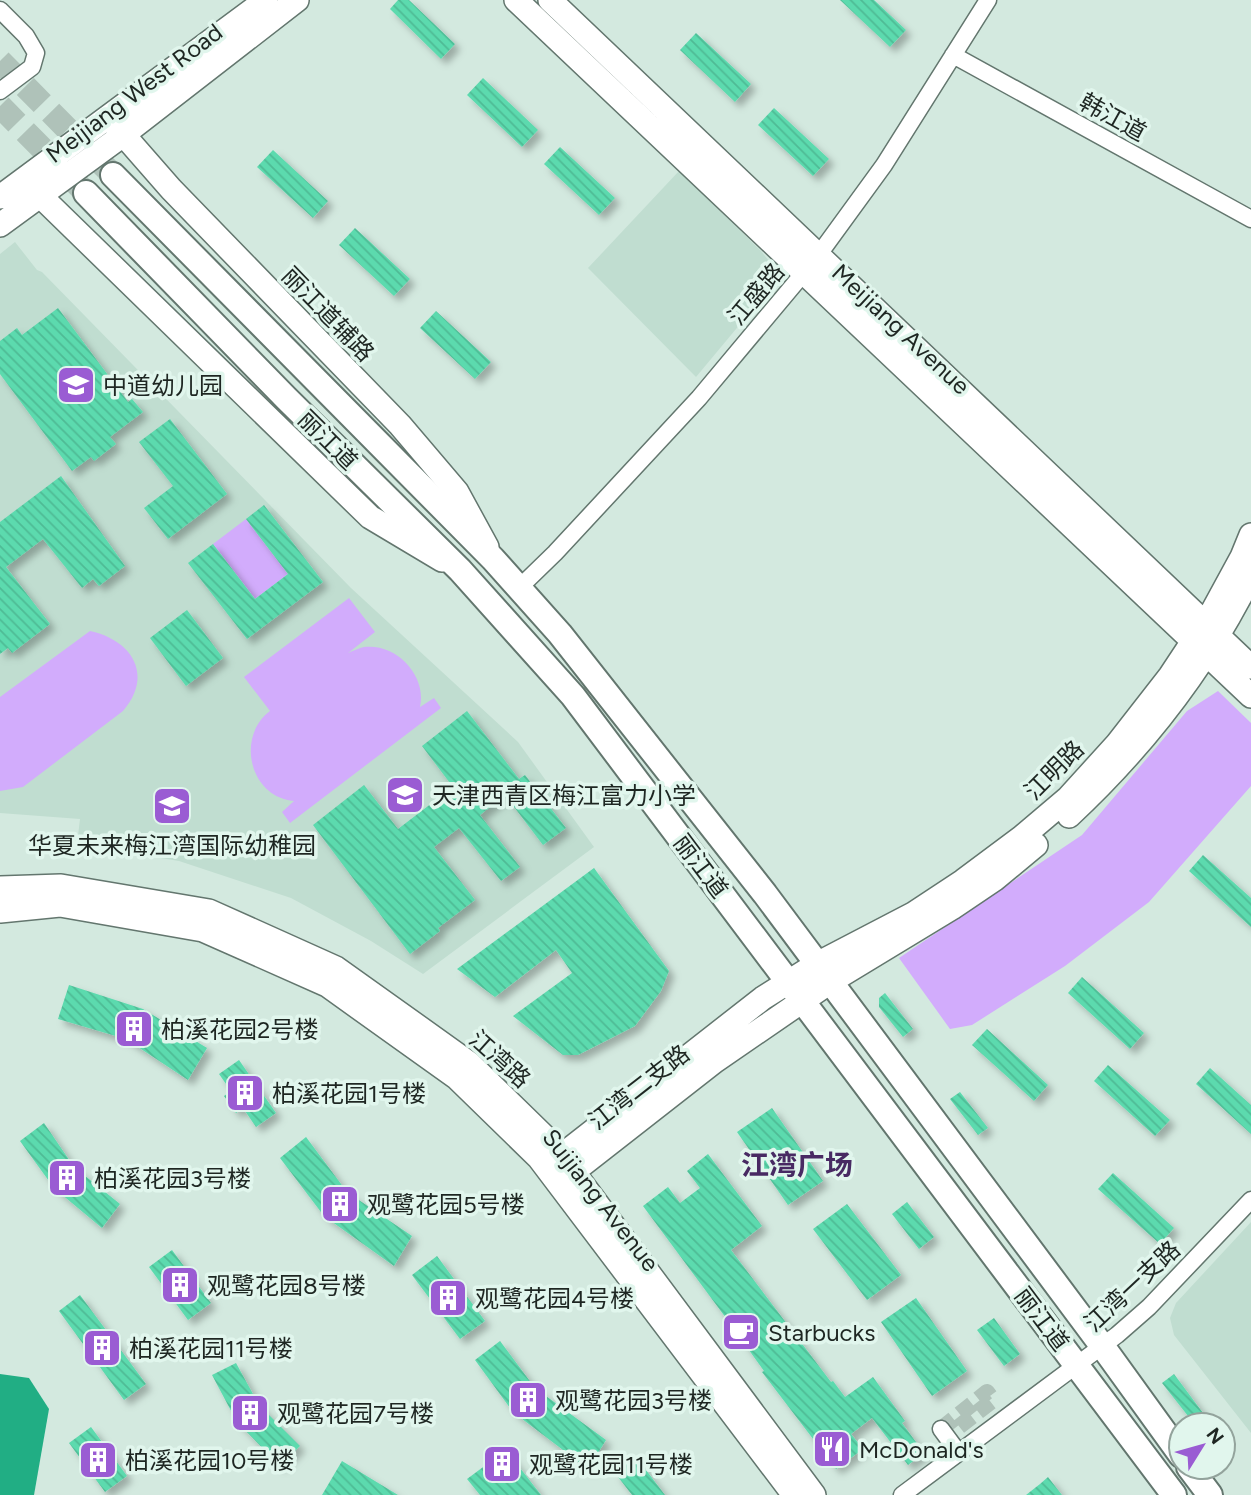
<svg xmlns="http://www.w3.org/2000/svg" width="1251" height="1495" font-family="Figtree,'Noto Sans SC',sans-serif">
<style>
.built{fill:#c0ddd0}
.green{fill:#d2acfc}
.water{fill:#21ae84}
.building{fill:url(#building-back-hatch);filter:url(#shadow)}
.lines{fill:none;stroke-linecap:round;stroke-linejoin:round}
.street-tunnel{stroke:#afc2b9;stroke-width:16;stroke-dasharray:16 8;stroke-linecap:butt}
.primary-tunnel{stroke:#afc2b9;stroke-width:24;stroke-dasharray:24 12;stroke-linecap:butt}
.street-casing{stroke:#63766e;stroke-width:19}
.secondary-casing{stroke:#63766e;stroke-width:26}
.primary-casing{stroke:#63766e;stroke-width:28}
.street{stroke:#fff;stroke-width:16}
.secondary{stroke:#fff;stroke-width:23}
.primary{stroke:#fff;stroke-width:24}
.labels{text-anchor:middle;dominant-baseline:central;stroke-width:7;stroke-linejoin:round;paint-order:stroke}
.street-label{font-size:24px;fill:#1e2622;stroke:#e1f6ed}
.poi-label{font-size:24px;fill:#1e2622;stroke:#e1f6ed;text-anchor:start}
.quarter-label{font-size:28px;font-weight:bold;fill:#482a63;stroke:#e1f6ed}
</style>
<defs>
<pattern id="building-back-hatch" width="6" height="6" patternUnits="userSpaceOnUse" patternTransform="scale(1.75)"><rect width="6" height="6" fill="#5bdaae"/><path d="M-1 5l2 2M0 0l6 6M5-1l2 2" fill="none" stroke="#4fbb95"/></pattern>
<filter id="shadow"><feDropShadow dx="5.5" dy="5.5" stdDeviation="3.5" flood-color="#0004"/></filter>
</defs>
<rect width="100%" height="100%" fill="#d3e9df"/>
<path class="built" d="M679,171L761,251L769,261L770,279L761,299L696,377L588,268Z
M15,242L37,270L42,272L351,588L518,742L594,847L423,974L371,941L291,898L179,861L77,844L80,819L0,813V254Z
M1251,1222V1433L1174,1335L1170,1318L1176,1303Z"/>
<path class="green" d="M246,519L288,574L255,599L213,544Z
M349,598L375,632L348,653C353,651 359,648 364,647C397,643 427,676 420,707L434,698L441,708L290,823L282,812L294,801C249,797 236,736 270,711L244,677Z
M90,631C132,640 154,675 123,711L23,787L0,791V697Z
M1218,691L1251,723V786L1149,902L1065,966L972,1025L950,1029L899,958L1082,835L1187,711Z"/>
<path class="water" d="M0,1374L29,1378L49,1409L34,1495H0Z"/>
<path class="building" d="M398,0H409L455,44L441,59L390,9Z
M840,0H874L906,30L890,47Z
M696,33L751,84L735,102L680,50Z
M483,78L538,130L522,147L467,95Z
M774,108L829,159L813,176L758,125Z
M560,147L615,198L599,215L544,164Z
M273,150L328,201L313,218L257,167Z
M355,228L410,279L394,296L339,245Z
M58,308L128,402L132,399L143,412L110,437L116,444L94,461L91,457L72,471L0,374V341L17,328L22,335Z
M436,311L491,362L475,379L420,328Z
M170,419L227,494L168,539L144,508L173,486L139,442Z
M61,476L125,566L99,586L93,579L82,588L43,539L6,567L50,624L12,653L8,648L0,654V522Z
M264,505L323,582L247,639L188,563L213,544L255,599L288,574L246,519Z
M187,610L223,658L186,686L150,638Z
M467,711L519,779L525,775L566,828L543,845L505,795L480,815L520,867L501,881L459,828L434,847L475,900L438,928L440,931L410,954L313,825L364,785L398,829L453,787L422,746Z
M1203,855L1251,898V927L1189,871Z
M594,868L669,971L661,991L635,1026L578,1055H563L513,1016L572,973L556,950L495,997L457,969Z
M1082,977L1144,1033L1130,1049L1068,993Z
M69,985L143,1009L207,1048L188,1080L126,1039L58,1019Z
M885,993L913,1029L903,1037L879,1007V998Z
M987,1029L1048,1085L1034,1101L972,1045Z
M239,1060L276,1113L256,1127L243,1108L236,1113L224,1096L231,1091L219,1074Z
M1108,1065L1170,1120L1155,1136L1094,1081Z
M1210,1068L1251,1105V1134L1196,1084Z
M960,1092L988,1128L978,1135L950,1099Z
M772,1108L823,1181L788,1205L737,1132Z
M44,1123L74,1167L120,1204L102,1228L54,1188L20,1141Z
M306,1137L347,1192L412,1236L394,1266L324,1216L280,1158Z
M708,1154L762,1226L731,1250L831,1382L833,1381L845,1397L873,1377L905,1421L902,1423L924,1453L908,1465L872,1418L851,1434L863,1449L836,1469L762,1372L764,1371L726,1318L643,1206L668,1187L680,1203L700,1188L687,1171Z
M1113,1173L1174,1228L1160,1244L1098,1189Z
M907,1202L934,1237L919,1249L892,1214Z
M847,1204L901,1275L867,1300L813,1229Z
M172,1250L211,1303L188,1320L149,1267Z
M437,1256L485,1321L460,1339L412,1275Z
M80,1295L146,1384L124,1400L59,1311Z
M916,1298L967,1371L932,1396L881,1322Z
M994,1318L1020,1354L1004,1366L977,1330Z
M500,1341L535,1388L606,1440L588,1469L513,1412L475,1360Z
M236,1363L259,1405L300,1446L280,1466L237,1422L212,1375Z
M1174,1374L1203,1413L1192,1421L1162,1383Z
M91,1427L127,1476L105,1492L69,1443Z
M506,1450L541,1495H480L467,1479Z
M636,1457L665,1495H632L615,1473Z
M342,1461L398,1495H322Z
M1048,1477L1062,1495H1026L1040,1484Z"/>
<g class="lines">
<path class="street-tunnel" d="M941,1429L987,1392L993,1400L947,1436"/>
<path class="primary-tunnel" d="M0,61L113,175
M0,106L86,193"/>
<defs>
<path id="street" d="M0,10L26,36L36,53L32,67L0,91
M953,55L1251,219
M520,587L555,553L699,398L817,257L884,165L988,0
M941,1429L958,1452
M902,1495L1117,1335L1149,1307L1251,1200"/>
<path id="secondary" d="M516,0L1251,696
M550,0L1251,667
M108,117L171,189L400,425L457,492L487,547
M24,180L370,517L442,560
M0,197L266,0
M0,225L123,135L297,0
M1069,816C1143,747 1206,666 1251,575
M0,888L61,886L209,911L336,968L469,1063L554,1146L814,1495
M0,911L60,905L203,930L327,985L457,1078L539,1158L794,1495
M555,1170L561,1156L763,998L817,964L913,914L963,881L1022,837L1068,798L1117,744L1170,676L1211,614L1242,557L1251,535
M559,1175L573,1172L715,1061L830,982L952,908L995,879L1036,845"/>
<path id="primary" d="M113,175L493,559L560,634L765,894L1103,1347L1181,1455
M86,193L286,398L460,570L573,696L1174,1495
M1189,1467L1210,1495"/>
</defs>
<use href="#street" class="street-casing"/>
<use href="#secondary" class="secondary-casing"/>
<use href="#primary" class="primary-casing"/>
<use href="#street" class="street"/>
<use href="#secondary" class="secondary"/>
<use href="#primary" class="primary"/>
</g>
<defs>
<symbol id="school-square" viewBox="-11 -11 22 22"><rect x="-9" y="-9" width="18" height="18" rx="4" fill="#9a5cd3" stroke="#e1f6ed"/><path d="M0-5L7-2L0 1L-7-2ZM-4 1L0 2.5L4 1V4Q0 6-4 4Z" fill="#fff"/></symbol>
<symbol id="building-square" viewBox="-11 -11 22 22"><rect x="-9" y="-9" width="18" height="18" rx="4" fill="#9a5cd3" stroke="#e1f6ed"/><path d="M-4-6H4V6H1V3H-1V6H-4ZM-2.5-4.3h1.7v1.8h-1.7ZM.8-4.3h1.7v1.8H.8ZM-2.5-1h1.7V.8h-1.7ZM.8-1h1.7V.8H.8Z" fill="#fff"/></symbol>
<symbol id="cafe-square" viewBox="-11 -11 22 22"><rect x="-9" y="-9" width="18" height="18" rx="4" fill="#9a5cd3" stroke="#e1f6ed"/><path d="M-5.5-4.5H6V0H3Q3 3.5 0 3.5H-2.5Q-5.5 3.5-5.5 0ZM3-3.2v2h1.7v-2ZM-6 4.5H4V6H-6Z" fill="#fff"/></symbol>
<symbol id="restaurant-square" viewBox="-11 -11 22 22"><rect x="-9" y="-9" width="18" height="18" rx="4" fill="#9a5cd3" stroke="#e1f6ed"/><path d="M-5-6h1v4h1v-4h1v4h1v-4h1v5L-1.5 .5V6h-2V.5L-5-1ZM5-6V6H3V1.5H1.5Q1.5-4 5-6Z" fill="#fff"/></symbol>
</defs>
<g fill-rule="evenodd">
<use href="#school-square" x="54" y="363" width="44" height="44"/>
<use href="#school-square" x="383" y="773" width="44" height="44"/>
<use href="#school-square" x="150" y="784" width="44" height="44"/>
<use href="#building-square" x="112" y="1007" width="44" height="44"/>
<use href="#building-square" x="223" y="1071" width="44" height="44"/>
<use href="#building-square" x="45" y="1156" width="44" height="44"/>
<use href="#building-square" x="318" y="1182" width="44" height="44"/>
<use href="#building-square" x="158" y="1263" width="44" height="44"/>
<use href="#building-square" x="426" y="1276" width="44" height="44"/>
<use href="#cafe-square" x="719" y="1310" width="44" height="44"/>
<use href="#building-square" x="80" y="1326" width="44" height="44"/>
<use href="#building-square" x="506" y="1378" width="44" height="44"/>
<use href="#building-square" x="228" y="1391" width="44" height="44"/>
<use href="#restaurant-square" x="810" y="1427" width="44" height="44"/>
<use href="#building-square" x="76" y="1438" width="44" height="44"/>
<use href="#building-square" x="480" y="1442" width="44" height="44"/>
</g>
<g class="labels">
<g class="street-label">
<text transform="translate(134 93) rotate(-37)">Meijiang West Road</text>
<text transform="translate(1113 117) rotate(29)">韩江道</text>
<text transform="translate(756 294) rotate(-50)">江盛路</text>
<text transform="translate(328 314) rotate(46)">丽江道辅路</text>
<text transform="translate(901 329) rotate(43)">Meijiang Avenue</text>
<text transform="translate(328 440) rotate(45)">丽江道</text>
<text transform="translate(1054 770) rotate(-45)">江明路</text>
<text transform="translate(701 866) rotate(53)">丽江道</text>
<text transform="translate(500 1059) rotate(42)">江湾路</text>
<text transform="translate(639 1087) rotate(-38)">江湾二支路</text>
<text transform="translate(601 1200) rotate(52)">Suijiang Avenue</text>
<text transform="translate(1132 1286) rotate(-43)">江湾一支路</text>
<text transform="translate(1042 1319) rotate(53)">丽江道</text>
</g>
<g class="poi-label">
<text x="103" y="385">中道幼儿园</text>
<text x="432" y="795">天津西青区梅江富力小学</text>
<text x="172" y="845" text-anchor="middle">华夏未来梅江湾国际幼稚园</text>
<text x="161" y="1029">柏溪花园2号楼</text>
<text x="272" y="1093">柏溪花园1号楼</text>
<text x="94" y="1178">柏溪花园3号楼</text>
<text x="367" y="1204">观鹭花园5号楼</text>
<text x="207" y="1285">观鹭花园8号楼</text>
<text x="475" y="1298">观鹭花园4号楼</text>
<text x="768" y="1332">Starbucks</text>
<text x="129" y="1348">柏溪花园11号楼</text>
<text x="555" y="1400">观鹭花园3号楼</text>
<text x="277" y="1413">观鹭花园7号楼</text>
<text x="859" y="1449">McDonald's</text>
<text x="125" y="1460">柏溪花园10号楼</text>
<text x="529" y="1464">观鹭花园11号楼</text>
</g>
<g class="quarter-label">
<text x="797" y="1165">江湾广场</text>
</g>
</g>
<g transform="translate(1202 1446) rotate(53)"><circle r="33" fill="#e1f6ed" stroke="#93a39c" stroke-width="2"/>
<path d="M0-5L12 26L0 18L-12 26Z" fill="#9a5cd3"/>
<text y="-10" font-size="19" font-weight="bold" text-anchor="middle" fill="#1e2622">N</text>
</g>
</svg>
